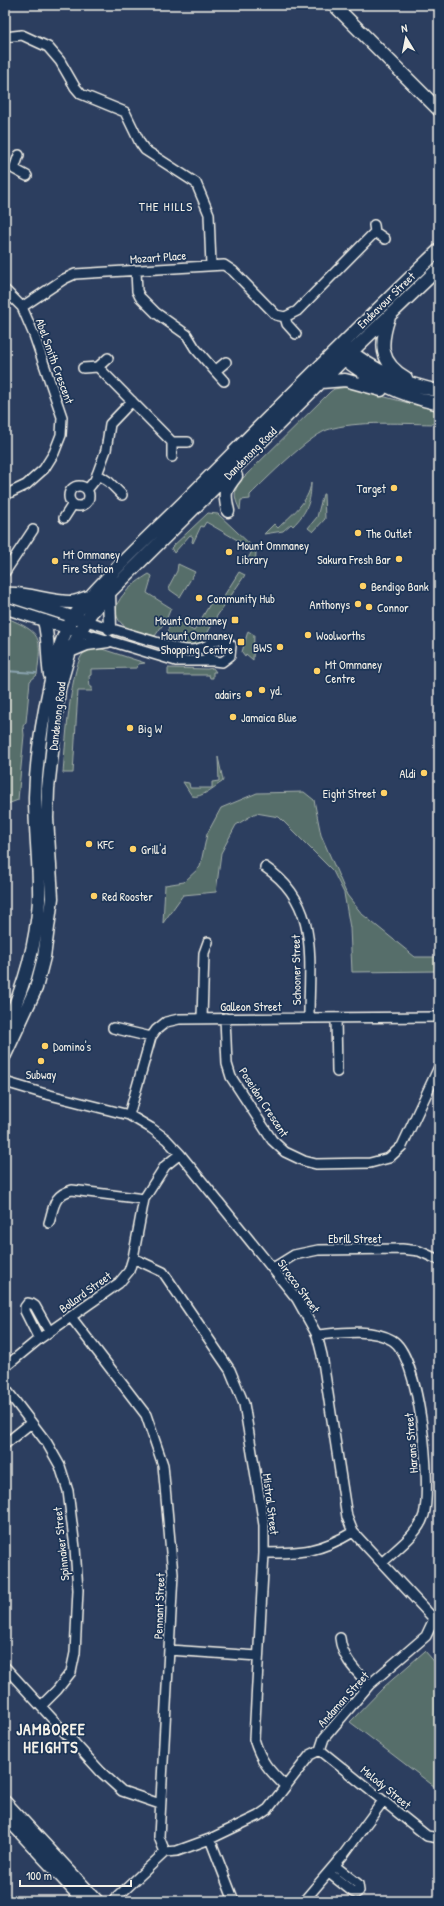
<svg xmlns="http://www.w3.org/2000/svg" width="444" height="1906" font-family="'Patrick Hand',sans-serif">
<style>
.green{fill:#566e6b;stroke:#a5b0aa}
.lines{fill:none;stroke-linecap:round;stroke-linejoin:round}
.stream{stroke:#8aa3ae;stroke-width:2}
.minor-casing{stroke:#f4f1e8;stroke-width:12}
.tertiary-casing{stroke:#f4f1e8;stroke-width:14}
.secondary-casing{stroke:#f4f1e8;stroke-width:15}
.minor{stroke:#1d3557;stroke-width:9}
.tertiary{stroke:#1d3557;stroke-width:11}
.secondary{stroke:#1d3557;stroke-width:12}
.poi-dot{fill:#ffd166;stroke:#1d3557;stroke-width:1.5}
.labels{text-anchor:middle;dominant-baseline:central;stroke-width:3.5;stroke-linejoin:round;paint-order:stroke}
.street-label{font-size:12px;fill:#f4f1e8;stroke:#1d3557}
.poi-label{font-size:12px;fill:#f4f1e8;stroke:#1d3557;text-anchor:start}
.neighbourhood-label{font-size:13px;letter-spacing:1px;fill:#f4f1e8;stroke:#1d3557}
.district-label{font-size:16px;font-weight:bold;letter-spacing:1px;fill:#f4f1e8;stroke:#1d3557}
</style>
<rect width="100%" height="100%" fill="#2c3e5f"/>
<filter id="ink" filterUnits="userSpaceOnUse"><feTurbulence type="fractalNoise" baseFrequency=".025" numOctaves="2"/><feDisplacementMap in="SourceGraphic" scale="8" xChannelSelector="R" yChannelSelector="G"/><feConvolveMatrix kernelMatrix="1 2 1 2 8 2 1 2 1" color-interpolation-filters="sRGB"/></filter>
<g filter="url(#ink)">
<path class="green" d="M347,387L439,411V424C408,424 355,420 327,430C307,438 266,479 250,495V499L241,500L240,510C234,498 233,492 240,481L330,392L334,389Z
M311,483C311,502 307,512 293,526L291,524L283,531L264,534L274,524L278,528C291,515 309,502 311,483Z
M323,494H324L325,519L313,532L308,528L317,517Z
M208,513L218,514L252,546L256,553L255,566L247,561L253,549L206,522L203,527L201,526L193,543L192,542L193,537L190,535L174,553L171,548Z
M178,564L195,572L180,597L170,590L169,586L177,571Z
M239,572L245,575L217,616L204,639L200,643L189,645L165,638L166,633L174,619L194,631L213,599L220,602Z
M149,574L152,576L147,593L171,608L166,620L155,636C146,633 130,631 122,624C103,605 134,583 149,574Z
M5,617C42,633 42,636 37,675L30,681L26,722L23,726L24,735L18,800L5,805Z
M248,631L254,635L253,660L246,654L245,656L242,652Z
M99,648L145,663L138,664L137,668L91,669V675L89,676L90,687H92V691H78L73,773H63C65,750 70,672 82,655C87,650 93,649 99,648Z
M168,668L207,669L213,668L216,672H213V678H210L209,675H168Z
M218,757L223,780L222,782C215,786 201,799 192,796L183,782L189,783L190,788H212V782L219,781Z
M304,792L314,800L321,835L347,895L362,914L415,957H439V971L352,972L350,928L344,893L333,871L279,817L256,813L236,825L221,853L216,892L183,895L163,923L165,885L184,882L200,867L207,834L221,808L257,793Z
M425,1651L439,1667V1790L350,1722L385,1686Z"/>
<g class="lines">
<path class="stream" d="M5,671L36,673"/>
<defs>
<path id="minor" d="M5,37L22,35L48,47L60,61L75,87L81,94L125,112L140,143L145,150L196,183L209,214L211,265
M19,155L14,169L27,176
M374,225L375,232L385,239
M136,271L137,291L140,297L156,313L187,335L195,348L215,371
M5,290L22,307L34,335L62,417L61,435L54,453L44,469L26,485L5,495
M22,307L64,279L75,274L224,265L233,271L276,315L285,317L297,311L375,232
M285,317L287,324L296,334
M98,367L172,442
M83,368L98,367L108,358
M224,381L215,371L226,362
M172,457V442H188
M97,474L109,482L122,495
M69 496a10 10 0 1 1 20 0a10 10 0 1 1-20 0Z
M87,490L95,480L106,450L110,424L132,401
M64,518L73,504
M5,572L33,530
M86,621L179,649C189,651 199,650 208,645C213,642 215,638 222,639L231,645L230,656L222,662L214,661L208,655L209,645
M80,632L176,661H214
M265,867C320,904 309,959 309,1017
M202,1018L204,953L208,942
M225,1018L227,1064L231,1077L272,1140L285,1152L304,1161L316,1164L370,1163L389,1158L402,1146L439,1067
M336,1018L337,1072
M113,1028L151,1037
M5,1082L42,1093L129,1115L151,1128L166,1139L180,1154L297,1299L317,1335L322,1355L347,1517L353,1532L434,1619
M129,1115L151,1037L156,1030L166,1022L179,1019L439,1017
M49,1223C54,1207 53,1195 72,1190L144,1199
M133,1258L163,1272L230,1370L244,1404L264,1525V1553L254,1739C261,1762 269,1770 285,1786
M273,1268L294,1255L318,1250L402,1249L419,1251L439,1260
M71,1317L146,1415L163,1465L173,1574L159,1837L165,1852
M317,1335C340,1333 371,1328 392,1340C420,1356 432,1485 424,1515C418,1535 396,1549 382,1563
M39,1339L25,1311V1307L28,1303L32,1304L35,1306L49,1331
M5,1367L39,1339L119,1283L129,1271L133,1258L144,1199L165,1166L180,1154
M5,1388L47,1443L60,1466L68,1491L75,1548L78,1590L75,1653L71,1672L57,1690L42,1705
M5,1444L31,1423
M264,1553C302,1553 320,1552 353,1532
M340,1638C342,1658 356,1671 369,1685
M169,1650L258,1656
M5,1667L101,1772L122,1791L160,1804
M320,1750L427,1836L439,1838
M210,1839L234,1901
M165,1852L177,1851L210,1839L258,1816L268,1809L310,1755L320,1750L324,1738L369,1685L426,1636L434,1619H439
M329,1873L353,1892L356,1893L359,1891L358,1884L335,1866
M113,1901L165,1852
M304,1901L344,1854L383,1801"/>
<path id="tertiary" d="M5,595L86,621
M5,608L80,632"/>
<path id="secondary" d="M334,5L439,110
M389,317C380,344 379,362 406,378
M345,347C374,371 402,383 439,391
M339,355C373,382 397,394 439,404
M321,382L345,380L381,390
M228,511C224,493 224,491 236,476
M109,593L110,629
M5,594C27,592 48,602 71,602C77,602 83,598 89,597
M44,621C49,638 47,657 50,675
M70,651L87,644L108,641
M5,1028C24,988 36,946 39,901C40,867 35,832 35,797C36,761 43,716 51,680C56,659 61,637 73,618C84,601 99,587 113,572C137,547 163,523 187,499C271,415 354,331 439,250
M5,1055L36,988L44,957L52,898L47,818L48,789L59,689L70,651L80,632L91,613L109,593L344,359L439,268
M5,1802L97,1901
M5,1816L84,1901"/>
</defs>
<use href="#minor" class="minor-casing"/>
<use href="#tertiary" class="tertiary-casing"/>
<use href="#secondary" class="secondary-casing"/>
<use href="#minor" class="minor"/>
<use href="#tertiary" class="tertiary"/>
<use href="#secondary" class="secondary"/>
</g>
</g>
<g class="poi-dot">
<circle cx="394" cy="488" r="4"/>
<circle cx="358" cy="533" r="4"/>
<circle cx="229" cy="552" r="4"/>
<circle cx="399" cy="559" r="4"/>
<circle cx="55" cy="561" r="4"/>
<circle cx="363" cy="586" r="4"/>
<circle cx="199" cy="598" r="4"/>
<circle cx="358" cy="604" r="4"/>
<circle cx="369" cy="607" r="4"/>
<rect x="231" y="616" width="8" height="8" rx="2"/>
<circle cx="308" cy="635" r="4"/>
<rect x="237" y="638" width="8" height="8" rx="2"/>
<circle cx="280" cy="647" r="4"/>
<circle cx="317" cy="671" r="4"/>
<circle cx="262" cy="690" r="4"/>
<circle cx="249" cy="694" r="4"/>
<circle cx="233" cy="717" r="4"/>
<circle cx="130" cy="728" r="4"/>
<circle cx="424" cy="773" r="4"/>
<circle cx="384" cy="793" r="4"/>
<circle cx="89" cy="844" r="4"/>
<circle cx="133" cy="849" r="4"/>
<circle cx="94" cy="896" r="4"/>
<circle cx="45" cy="1046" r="4"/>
<circle cx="41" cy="1061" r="4"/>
</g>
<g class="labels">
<g class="street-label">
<text transform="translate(158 257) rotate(-4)">Mozart Place</text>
<text transform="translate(386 300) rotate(-44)">Endeavour Street</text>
<text transform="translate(55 361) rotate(70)">Abel Smith Crescent</text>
<text transform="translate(250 453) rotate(-45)">Dandenong Road</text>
<text transform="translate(57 716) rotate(-83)">Dandenong Road</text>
<text transform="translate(296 970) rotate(-91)">Schooner Street</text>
<text x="251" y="1006">Galleon Street</text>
<text transform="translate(264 1102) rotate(57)">Poseidon Crescent</text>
<text x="355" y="1238">Ebrill Street</text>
<text transform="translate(299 1286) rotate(54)">Sirocco Street</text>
<text transform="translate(85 1292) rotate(-36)">Bollard Street</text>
<text transform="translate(411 1443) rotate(-95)">Harans Street</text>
<text transform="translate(271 1504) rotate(83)">Mistral Street</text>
<text transform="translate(61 1544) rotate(-96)">Spinnaker Street</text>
<text transform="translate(159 1606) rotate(-88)">Pennant Street</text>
<text transform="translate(343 1699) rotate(-48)">Andaman Street</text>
<text transform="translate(386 1787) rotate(39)">Melody Street</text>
</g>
<g class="poi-label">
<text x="386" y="488" text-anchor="end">Target</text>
<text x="366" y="533">The Outlet</text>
<text x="237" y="545">Mount Ommaney<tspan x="237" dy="14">Library</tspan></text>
<text x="63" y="554">Mt Ommaney<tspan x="63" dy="14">Fire Station</tspan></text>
<text x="391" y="559" text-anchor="end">Sakura Fresh Bar</text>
<text x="371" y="586">Bendigo Bank</text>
<text x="207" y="598">Community Hub</text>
<text x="350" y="604" text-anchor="end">Anthonys</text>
<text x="377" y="607">Connor</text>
<text x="227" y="620" text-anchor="end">Mount Ommaney</text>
<text x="233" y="635" text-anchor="end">Mount Ommaney<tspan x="233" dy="14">Shopping Centre</tspan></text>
<text x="316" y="635">Woolworths</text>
<text x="272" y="647" text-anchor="end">BWS</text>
<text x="325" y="664">Mt Ommaney<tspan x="325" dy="14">Centre</tspan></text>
<text x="270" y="690">yd.</text>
<text x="241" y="694" text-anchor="end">adairs</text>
<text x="241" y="717">Jamaica Blue</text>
<text x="138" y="728">Big W</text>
<text x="416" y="773" text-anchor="end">Aldi</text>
<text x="376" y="793" text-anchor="end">Eight Street</text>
<text x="97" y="844">KFC</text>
<text x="141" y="849">Grill'd</text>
<text x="102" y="896">Red Rooster</text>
<text x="53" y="1046">Domino's</text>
<text x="41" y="1074" text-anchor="middle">Subway</text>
</g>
<g class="neighbourhood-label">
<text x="166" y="206">THE HILLS</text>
</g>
<g class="district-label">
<text x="51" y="1729">JAMBOREE<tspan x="51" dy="18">HEIGHTS</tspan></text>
</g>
</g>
<rect width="444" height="1906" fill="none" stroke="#1d3557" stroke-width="20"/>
<rect x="10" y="10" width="424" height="1886" fill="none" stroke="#f4f1e8" stroke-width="1.5" filter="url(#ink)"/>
<g transform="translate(406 38) rotate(350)" stroke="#1d3557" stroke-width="3" paint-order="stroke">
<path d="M0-3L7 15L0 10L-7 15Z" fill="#f4f1e8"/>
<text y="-6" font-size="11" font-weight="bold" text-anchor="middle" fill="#f4f1e8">N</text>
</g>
<path d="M20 1880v6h111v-6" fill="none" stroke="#f4f1e8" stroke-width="2"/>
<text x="26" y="1880" font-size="12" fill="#f4f1e8" stroke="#1d3557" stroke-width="3" paint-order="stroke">100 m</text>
</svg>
